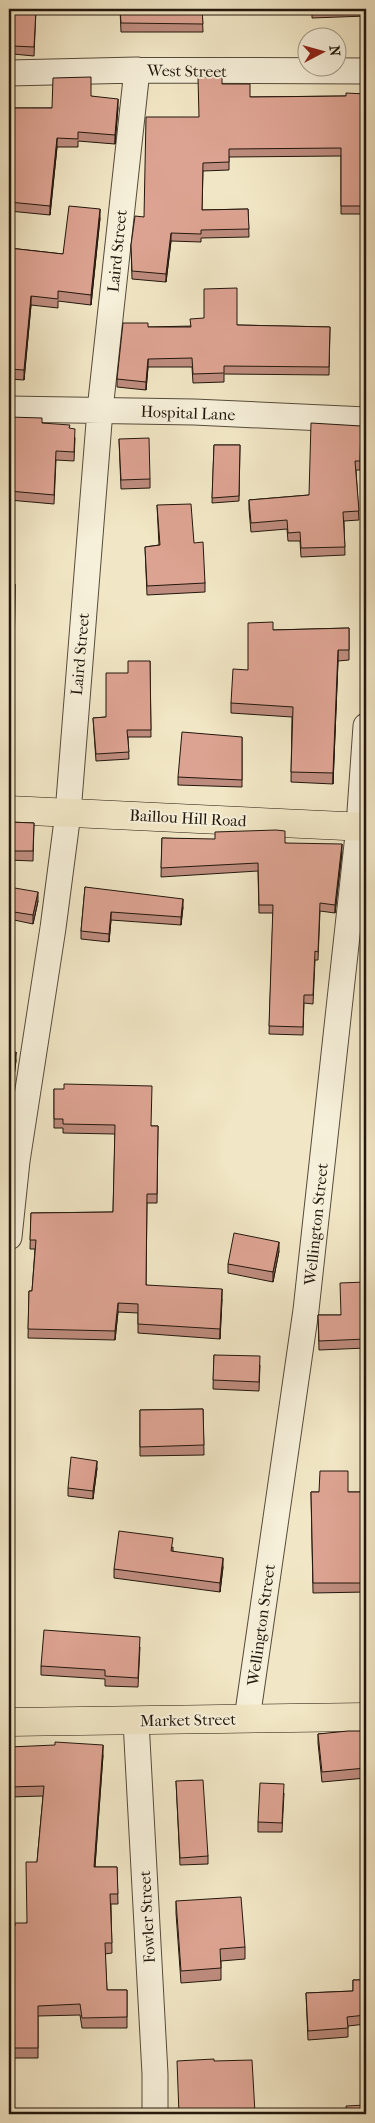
<svg xmlns="http://www.w3.org/2000/svg" width="375" height="2123" font-family="'IM FELL French Canon',serif">
<style>
.lines{fill:none;stroke-linecap:round;stroke-linejoin:round}
.minor-casing{stroke:#564b3b;stroke-width:27}
.primary-casing{stroke:#22170d;stroke-width:29}
.minor{stroke:#f6efd9;stroke-width:25}
.primary{stroke:#f1e6c5;stroke-width:28}
.wall{fill:#be8c7e;stroke:#22170d}
.shaded-wall{fill:#9b7266;stroke:#22170d}
.building{fill:#dda392;stroke:#22170d}
.labels{text-anchor:middle;dominant-baseline:central;stroke-width:4;stroke-linejoin:round;paint-order:stroke}
.street-label{font-size:16px;fill:#22170d;stroke:#f6efd9}
</style>
<rect width="100%" height="100%" fill="#f1e6c5"/>
<filter id="stains"><feTurbulence type="fractalNoise" baseFrequency=".004" numOctaves="4"/><feColorMatrix values="0 0 0 0 .2 0 0 0 0 .09 0 0 0 0 .02 0 0 0 .5 -.17"/></filter>
<radialGradient id="worn" r=".72"><stop offset=".6" stop-color="#630" stop-opacity="0"/><stop offset="1" stop-color="#630" stop-opacity=".3"/></radialGradient>
<g class="lines">
<defs>
<path id="minor" d="M9,73L137,70L366,71
M9,409L194,412L366,420
M9,1237L17,1161L53,928L68,813L100,410L137,70
M247,1719L306,1310L359,826L366,726
M136,1721L155,2074V2114"/>
<path id="primary" d="M9,810L366,827
M9,1722L366,1717"/>
</defs>
<use href="#minor" class="minor-casing"/>
<use href="#primary" class="primary-casing"/>
<use href="#minor" class="minor"/>
<use href="#primary" class="primary"/>
</g>
<path class="wall" d="M9,9H36L34,56L13,54V50H9Z
M120,9H202L203,32H121Z
M312,9H366V16L312,18Z
M222,84L250,97L346,96L366,94V214H341V156L229,157V170L203,171L202,210L248,209L249,237L201,238V242L171,241L166,282L132,279L131,245L144,217L199,117Z
M91,96L118,107L115,144L78,141V147H57L50,215L9,211V108H52Z
M100,218L91,305L58,301V308L31,305L24,380L9,379V248L63,254Z
M237,325L330,327L329,375L224,374V382L193,383L192,367H148L146,390L117,387V379L148,327Z
M9,417L69,428L75,438L74,461L56,460L54,504L9,500Z
M361,426L360,470H356L359,520L344,521L345,555L301,557L300,541H288L287,529L251,532L249,509V500L309,495Z
M119,439L150,479V488L121,489Z
M214,445H240L239,501L212,503Z
M157,505L194,543L205,583V592L147,595L145,547L159,545Z
M9,584H15L13,765H9Z
M349,628V660L338,661L333,784L291,782L292,717L231,713V703L248,670L273,630Z
M150,661L151,737H128L129,759L96,761L93,718L106,717L128,673Z
M242,737V787L178,785V777Z
M9,822L34,823L33,861L9,860Z
M162,838L285,843L342,852L335,913L320,911L318,960H315L313,1004L304,1003L303,1035L269,1034L273,913H259L258,871L161,877Z
M366,879V916H364V903Z
M9,887L38,901L33,924L14,920L12,951H9Z
M85,887L183,907L181,925L111,920L109,942L81,939V931Z
M9,1051L16,1060L13,1085H9Z
M54,1089L151,1126H158L157,1203H147L146,1285L222,1299L220,1339L138,1333V1313L118,1312L115,1340L28,1338L29,1291H32L35,1249H30L31,1213L113,1212L115,1134L63,1133V1128H54Z
M279,1251L273,1282L228,1273V1264Z
M366,1282V1321H365L366,1348L319,1350L318,1315H341Z
M214,1355L260,1365L259,1391L213,1389Z
M203,1409L204,1455L140,1456V1410Z
M97,1468L93,1499L68,1496V1488Z
M311,1492H366V1592L313,1593Z
M173,1547V1551L223,1567L220,1592L114,1578V1569Z
M140,1647L138,1687L105,1686V1679L41,1675V1666Z
M366,1731V1778L322,1782L318,1743V1734Z
M9,1747L103,1755L95,1867H117L118,1904H111L112,1953L105,1954L107,1990H127V2028H82L80,2015L38,2016V2058H11V2049H9V1927L15,1926L27,1923L37,1862L43,1796L9,1797Z
M176,1781L208,1856V1864L180,1865Z
M284,1793L282,1832H258V1822Z
M176,1901L245,1947V1959L221,1961V1980L181,1983L176,1913Z
M353,1980H366V2024L348,2026V2037L308,2040L306,1993L353,1991Z"/>
<path class="shaded-wall" d="M118,99V107L115,144V135Z
M57,138V147L50,215V206Z
M100,209V218L91,305V295Z
M171,233V241L166,282V274Z
M31,296V305L24,380V370Z
M148,359V367L146,390V382Z
M338,650V661L333,784V773Z
M342,844V852L335,913V905Z
M38,892V901L33,924V915Z
M183,899V907L181,925V917Z
M111,912V920L109,942V934Z
M16,1052V1060L13,1085V1077Z
M279,1242V1251L273,1282V1272Z
M222,1289V1299L220,1339V1329Z
M118,1303V1312L115,1340V1331Z
M97,1461V1468L93,1499V1491Z
M223,1558V1567L220,1592V1583Z
M103,1745V1755L94,1878V1867Z"/>
<path class="building" d="M9,9H36L34,47L13,46V41H9Z
M120,9H202L203,24L121,23Z
M91,77V96L118,99L115,135L78,132V139L57,138L50,206L9,202V108H52L53,78Z
M198,77H222V84H250V97L346,96V93L366,94V206H341V148L229,149V162L203,163L202,210L248,209L249,229L201,230V234L171,233L166,274L132,271L131,245L135,216L144,217L146,117H199Z
M69,206L100,209L91,295L58,291V299L31,296L24,370L9,369V248L63,254Z
M237,288V325L330,327L329,367L224,366V373L193,374L192,358L148,359L146,382L117,379L123,323H148V327H191L190,319L204,318V289Z
M9,417L42,418V423L70,425L69,428L75,429L74,452L56,451L54,495L9,491Z
M311,423L361,426L360,461H355L359,511L343,512L345,547L301,548L300,532L288,533L287,520L251,523L249,500L309,495Z
M149,438L150,479L121,480L119,439Z
M214,445H240L239,496L212,498Z
M191,504L194,543L203,542L205,583L147,586L145,547L160,545L157,505Z
M9,584H15L13,754H9Z
M273,622V630L349,628V650H338L333,773L291,772L293,707L231,703L233,669L248,670V623Z
M128,661H150L151,730H127L129,752L96,754L93,718L106,717V673H128Z
M182,732L242,737V780L178,777Z
M9,822L34,823L33,851H9Z
M276,830L285,831V843L342,844L335,905L320,903L318,952L315,951L313,995H304L303,1027L269,1026L273,905H259L258,863L161,868L162,838L215,839V832Z
M366,879V904L364,903Z
M9,887L38,892L33,915L14,912L12,942H9Z
M85,887L183,899L181,917L111,912L109,934L81,931Z
M9,1051L16,1052L13,1077L9,1076Z
M64,1084L152,1086L151,1126H158L157,1194H147L146,1285L222,1289L220,1329L138,1324V1304L118,1303L115,1331L28,1329L29,1291H32L36,1240H30L31,1213L113,1212L115,1125L63,1124V1119H54V1089H64Z
M234,1233L279,1242L273,1272L228,1264Z
M366,1282V1312H365L366,1339L319,1341L318,1315H341L340,1283Z
M214,1355L260,1356L259,1382L213,1380Z
M203,1409L204,1445L140,1447V1410Z
M71,1457L97,1461L93,1491L68,1488Z
M320,1471H348V1492H366V1583H313L311,1492H319Z
M119,1531L173,1538L171,1551L223,1558L220,1583L114,1569Z
M44,1630L140,1637L138,1678L105,1676V1670L41,1666Z
M9,1666H10L9,1689Z
M348,1731H366V1768L322,1772L318,1734Z
M55,1742L103,1745L94,1867H117L118,1894H110L112,1943H105L107,1990H127V2017L82,2018L80,2004L38,2006V2048H11V2039H9V1927L15,1926V1923H27L26,1862H37L44,1786L9,1787V1747L55,1745Z
M203,1780L208,1856L180,1858L176,1781Z
M260,1783L284,1784L282,1823L258,1822Z
M241,1897L245,1947L220,1949L221,1968L181,1971L176,1901Z
M353,1980H366V2015L347,2017L348,2028L308,2031L306,1993L353,1991Z
M214,2059V2061L252,2060L255,2113L278,2112V2114H179L177,2061Z
M366,2105V2114H347L346,2106Z
M84,2111L136,2114H83Z"/>
<g class="labels">
<g class="street-label">
<text transform="translate(187 71) rotate(1)">West Street</text>
<text transform="translate(117 251) rotate(-84)">Laird Street</text>
<text transform="translate(188 413) rotate(2)">Hospital Lane</text>
<text transform="translate(80 654) rotate(-85)">Laird Street</text>
<text transform="translate(188 818) rotate(3)">Baillou Hill Road</text>
<text transform="translate(316 1224) rotate(-84)">Wellington Street</text>
<text transform="translate(261 1625) rotate(-82)">Wellington Street</text>
<text transform="translate(188 1720) rotate(-1)">Market Street</text>
<text transform="translate(147 1917) rotate(-93)">Fowler Street</text>
</g>
</g>
<rect width="375" height="2123" fill="none" stroke="#f1e6c5" stroke-width="30"/>
<rect x="10" y="10" width="355" height="2103" fill="none" stroke="#22170d" stroke-width="2.5"/>
<rect x="15" y="15" width="345" height="2093" fill="none" stroke="#22170d"/>
<g transform="translate(322 52) rotate(84)"><circle r="24" fill="#f6efd9" stroke="#a19987"/>
<path d="M0-4L9 19L0 12L-9 19Z" fill="#8f2418"/>
<text y="-8" font-size="14" font-weight="bold" text-anchor="middle" fill="#22170d">N</text>
</g>
<rect width="100%" height="100%" filter="url(#stains)"/>
<rect width="100%" height="100%" fill="url(#worn)"/>
</svg>
